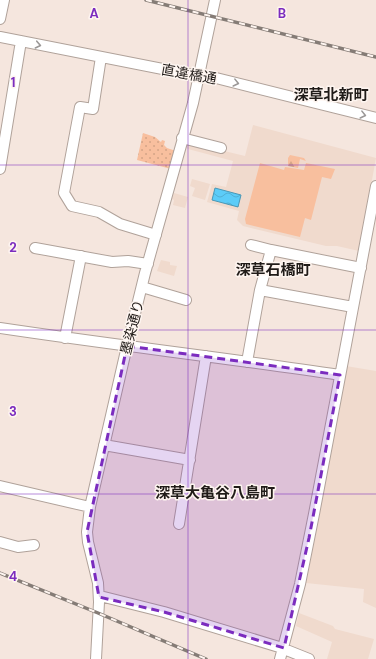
<svg xmlns="http://www.w3.org/2000/svg" width="376" height="659" font-family="'DM Sans','Noto Sans JP',sans-serif">
<style>
.built{fill:#f0dacd}
.forest{fill:url(#forest-firs)}
.park{fill:url(#park-dots)}
.pitch{fill:#f8bf9e}
.water{fill:url(#water-waves);stroke:#4a97b5}
.lines{fill:none;stroke-linecap:round;stroke-linejoin:round}
.minor-casing{stroke:#b0a29a;stroke-width:12}
.minor{stroke:#fff;stroke-width:10}
.rail-casing{stroke:#857c76;stroke-width:3.5}
.rail{stroke:#fef5f0;stroke-width:2;stroke-dasharray:6;stroke-linecap:butt}
.oneway{stroke:#9b9897}
.marked{fill:#7b2cbf;fill-opacity:0.2;stroke:#7b2cbf;stroke-width:3;stroke-dasharray:8 5;stroke-linejoin:round}
.grid{fill:none;stroke:#7b2cbf;stroke-width:1;stroke-opacity:0.55}
.labels{text-anchor:middle;dominant-baseline:central;stroke-width:3;stroke-linejoin:round;paint-order:stroke}
.street-label{font-size:14px;fill:#201b18;stroke:#fef5f0}
.neighbourhood-label{font-size:15px;font-weight:bold;fill:#201b18;stroke:#fef5f0}
.grid-label{font-size:13px;text-anchor:middle;font-weight:bold;fill:#7b2cbf;stroke:#fef5f0;stroke-width:3;stroke-linejoin:round;paint-order:stroke}
</style>
<defs>
<pattern id="forest-firs" width="22" height="20" patternUnits="userSpaceOnUse"><rect width="22" height="20" fill="#f8bf9e"/><path d="M5 1l3.5 6h-7zM16 11l3.5 6h-7z" fill="#d4a487"/></pattern>
<pattern id="park-dots" width="8" height="8" patternUnits="userSpaceOnUse"><rect width="8" height="8" fill="#f8bf9e"/><path d="M2 2h.1M6 6h.1" fill="none" stroke="#d4a487" stroke-width="1.8" stroke-linecap="round"/></pattern>
<pattern id="water-waves" width="16" height="10" patternUnits="userSpaceOnUse"><rect width="16" height="10" fill="#5cccf8"/><path d="M0 5q4-4 8 0t8 0" fill="none" stroke="#50afd4"/></pattern>
</defs>
<rect width="100%" height="100%" fill="#f5e6de"/>
<path class="built" d="M253,125L376,158L359,251L337,246H326L243,226L237,220L239,211L207,202L212,184L226,187L233,161L188,149L186,147L187,142L245,156Z
M192,179L210,184L205,200L192,196L195,188L190,186Z
M174,193L188,197L185,208L173,205L174,200L172,199Z
M161,260L170,262V265L177,266L174,276L157,271Z
M346,366L376,371V608L363,602L364,589L306,583Z
M299,613L333,626L335,629L374,639L368,659H327L332,642L296,626Z"/>
<path class="forest" d="M290,155L304,158L306,161L300,159L298,168L288,166V158Z"/>
<path class="park" d="M143,133L155,137L161,142L162,140L165,141L164,145L167,148L176,151L171,169L137,160Z"/>
<path class="pitch" d="M260,163L284,170L285,167L304,170L306,163L335,169L331,179L322,177L311,220L305,218L300,237L246,224L245,219Z"/>
<path class="water" d="M215,188L241,195L238,207L212,200Z"/>
<g class="lines">
<defs>
<path id="minor" d="M0,19L4,0
M0,37L193,75L208,76L376,118
M101,57L93,109L80,107L64,193L72,206L99,212L120,224L156,235
M182,138L221,148
M0,169L21,41
M251,245L271,250
M35,248L112,262L128,261L148,264
M142,287L186,300
M260,290L353,307
M0,328C113,345 227,358 340,375
M65,338L81,256
M247,362L260,290L271,250L361,268
M104,445L190,460
M0,486L90,507
M179,524L206,356
M0,542L18,547L34,545
M99,597H104L164,612L279,647L309,659
M96,659L99,602L98,583L88,542L87,532L90,507L127,346L145,273L193,103L215,0
M280,659L300,584L314,514L376,186"/>
</defs>
<use href="#minor" class="minor-casing"/>
<use href="#minor" class="minor"/>
<defs>
<path id="rail" d="M146,0L376,57
M0,573L98,613L206,659"/>
</defs>
<use href="#rail" class="rail-casing"/>
<use href="#rail" class="rail"/>
</g>
<defs><path id="oneway-chevron" d="M-2-3.5L2.5 0L-2 3.5" fill="none" stroke-width="1.6" stroke-linecap="round" stroke-linejoin="round"/></defs>
<g class="oneway">
<use href="#oneway-chevron" transform="translate(38 45) rotate(12)"/>
<use href="#oneway-chevron" transform="translate(236 83) rotate(14)"/>
<use href="#oneway-chevron" transform="translate(363 115) rotate(14)"/>
</g>
<path class="marked" d="M127,346L340,375L309,538L284,648L164,612L99,597L87,532Z"/>
<path class="grid" d="M188,0V659M0,165H376M0,330H376M0,494H376"/>
<g class="labels">
<g class="street-label">
<text transform="translate(189 74) rotate(10)">直違橋通</text>
<text transform="translate(132 327) rotate(-76)">墨染通り</text>
</g>
<g class="neighbourhood-label">
<text x="331" y="95">深草北新町</text>
<text x="273" y="270">深草石橋町</text>
<text x="215" y="493">深草大亀谷八島町</text>
</g>
</g>
<g class="grid-label">
<text x="94" y="18">A</text>
<text x="282" y="18">B</text>
<text x="13" y="87">1</text>
<text x="13" y="252">2</text>
<text x="13" y="416">3</text>
<text x="13" y="581">4</text>
</g>
</svg>
